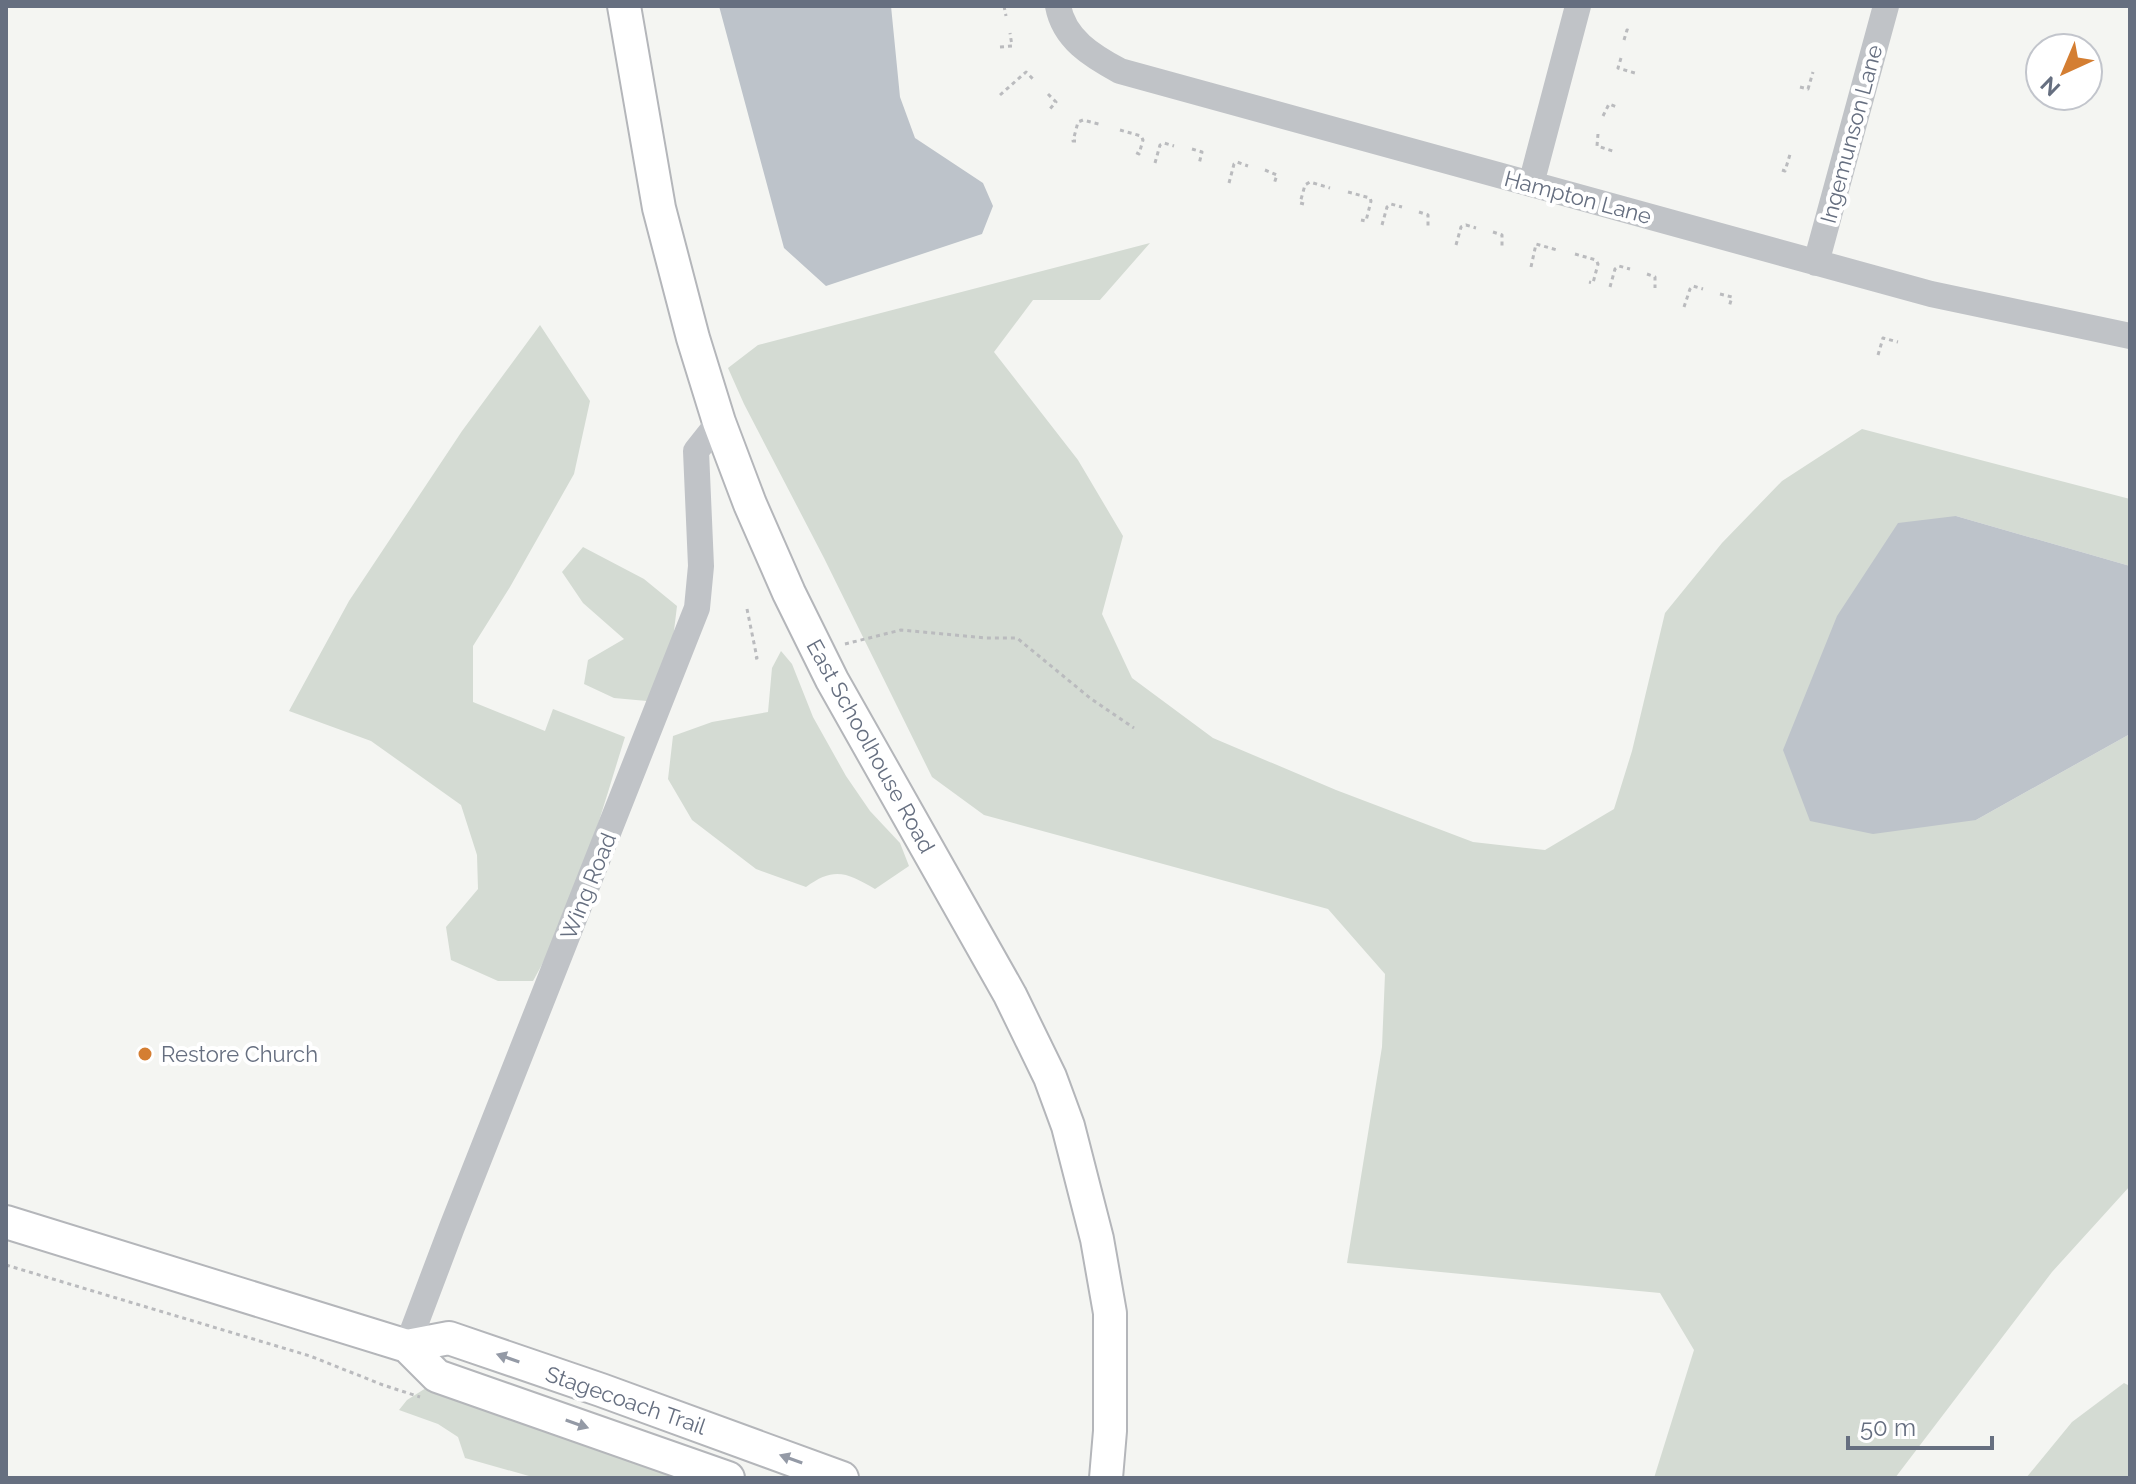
<svg xmlns="http://www.w3.org/2000/svg" width="2136" height="1484" font-family="Raleway,sans-serif">
<style>
.green{fill:#d4dbd3}
.water{fill:#bdc3ca}
.lines{fill:none;stroke-linecap:round;stroke-linejoin:round}
.major-casing{stroke:#b4b6ba;stroke-width:36}
.path{stroke:#babbbe;stroke-width:3;stroke-dasharray:4 4;stroke-linecap:butt}
.minor{stroke:#c0c3c7;stroke-width:26}
.major{stroke:#fff;stroke-width:32}
.oneway{fill:#949aa6}
.poi-dot{fill:#d47e32;stroke:#fff;stroke-width:3}
.labels{text-anchor:middle;dominant-baseline:central;stroke-width:8;stroke-linejoin:round;paint-order:stroke}
.street-label{font-size:22px;fill:#666f80;stroke:#fff}
.poi-label{font-size:22px;fill:#666f80;stroke:#fff;text-anchor:start}
</style>
<rect width="100%" height="100%" fill="#f4f5f2"/>
<path class="green" d="M1150,243L1100,300H1033L994,352L1078,460L1123,536L1102,614L1132,678L1213,738L1336,790L1473,842L1545,850L1614,809L1632,751L1665,613L1722,543L1782,481L1862,429L2130,499V566L1956,516L1976,820L2130,734V1186L2052,1272L1895,1478H1654L1694,1350L1660,1293L1347,1263L1382,1047L1385,974L1328,909L984,815L932,777L824,558L744,404L728,368L758,345Z
M540,325L590,401L574,474L510,587L473,646V702L545,731L553,709L625,737C599,820 576,906 533,981H498L451,960L446,927L478,889L477,855L461,805L371,741L289,711L349,601L462,431Z
M583,547L644,579L677,606L673,639L647,701L614,698L584,684L588,660L624,639L583,603L562,572Z
M781,651L792,664L813,717L846,776L870,811L900,843L909,866L875,889C848,873 834,866 806,887L756,869L692,820L668,779L673,736L712,722L768,712L772,668Z
M2124,1383L2130,1386V1478H2026L2072,1422Z
M426,1388L677,1478H536L465,1458L458,1437L438,1424L399,1410L407,1400Z"/>
<path class="water" d="M719,6H891L900,97L915,138L983,183L993,206L982,234L826,286L784,248Z
M1956,516L2130,566V734L1976,820L1873,834L1810,821L1783,750L1837,616L1898,523Z"/>
<g class="lines">
<defs>
<path id="major" d="M624,6L659,208L693,338L719,422L750,504L789,593L832,680L1010,995L1050,1077L1068,1126L1097,1239L1110,1313V1431L1106,1478
M6,1222L407,1346L449,1338L601,1390L842,1478
M407,1346L437,1376L728,1478"/>
</defs>
<use href="#major" class="major-casing"/>
<path class="path" d="M971,6L972,7
M1004,6L1006,16
M1830,6H1831
M1624,40L1627,30L1630,31
M1000,47L1012,46L1010,33
M1621,58L1618,68L1635,73
M1800,87L1808,89L1813,72
M1048,94L1056,102L1049,110
M1000,95L1026,72L1035,81
M1603,116L1609,104L1617,107
M1120,130L1141,136L1143,140L1139,154L1135,152
M1598,134L1597,146L1616,152
M1076,141H1073L1078,122L1083,120L1102,125
M1192,149L1202,152L1199,164
M1155,163L1160,145L1164,143L1174,146
M1265,170L1277,175L1274,184
M1782,170L1785,171L1791,151
M1229,183L1234,164L1237,162L1248,166
M1348,192L1370,198L1371,201L1366,221L1361,220
M1304,204L1300,203L1305,185L1310,182L1330,188
M1419,212L1428,215V226
M1382,225L1387,207L1391,204L1402,207
M1493,232L1502,235V246
M1456,245L1461,227L1466,225L1476,228
M1575,254L1596,260L1598,264L1593,283L1589,282
M1531,267L1536,244L1557,250
M1647,274L1655,277V288
M1610,287L1615,269L1619,266L1630,269
M1720,294L1732,297L1729,307
M1684,307L1690,289L1693,286L1703,289
M1878,355L1883,338L1898,342
M747,609L757,658L752,659
M845,644L901,630L986,638H1017L1090,698L1134,728
M6,1265L310,1356L383,1385L420,1397"/>
<path class="minor" d="M1058,6C1064,39 1092,56 1120,71L1931,294L2130,336
M1531,184L1578,6
M1816,263L1886,6
M407,1346L452,1227L697,608L701,566L696,451L719,422"/>
<use href="#major" class="major"/>
</g>
<defs><path id="oneway-solid" d="M-6-.8H1V-3.2L6.5 0L1 3.2V.8H-6Z" transform="scale(2)"/></defs>
<g class="oneway">
<use href="#oneway-solid" transform="translate(508 1358) rotate(-161)"/>
<use href="#oneway-solid" transform="translate(577 1424) rotate(19)"/>
<use href="#oneway-solid" transform="translate(791 1459) rotate(-160)"/>
</g>
<circle class="poi-dot" cx="145" cy="1054" r="8"/>
<g class="labels">
<g class="street-label">
<text transform="translate(1851 134) rotate(-75)">Ingemunson Lane</text>
<text transform="translate(1578 197) rotate(15)">Hampton Lane</text>
<text transform="translate(871 746) rotate(61)">East Schoolhouse Road</text>
<text transform="translate(588 886) rotate(-68)">Wing Road</text>
<text transform="translate(626 1400) rotate(19)">Stagecoach Trail</text>
</g>
<g class="poi-label">
<text x="161" y="1054">Restore Church</text>
</g>
</g>
<rect width="2136" height="1484" fill="none" stroke="#666f80" stroke-width="16"/>
<g transform="translate(2064 72) rotate(224)"><circle r="38" fill="#ffffff" stroke="#c2c5cc" stroke-width="2"/>
<path d="M0-6L14 30L0 20L-14 30Z" fill="#d47e32"/>
<text y="-12" font-size="22" font-weight="bold" text-anchor="middle" fill="#666f80">N</text>
</g>
<path d="M1848 1436v12h144v-12" fill="none" stroke="#666f80" stroke-width="4"/>
<text x="1860" y="1436" font-size="24" fill="#666f80" stroke="#ffffff" stroke-width="6" paint-order="stroke">50 m</text>
</svg>
